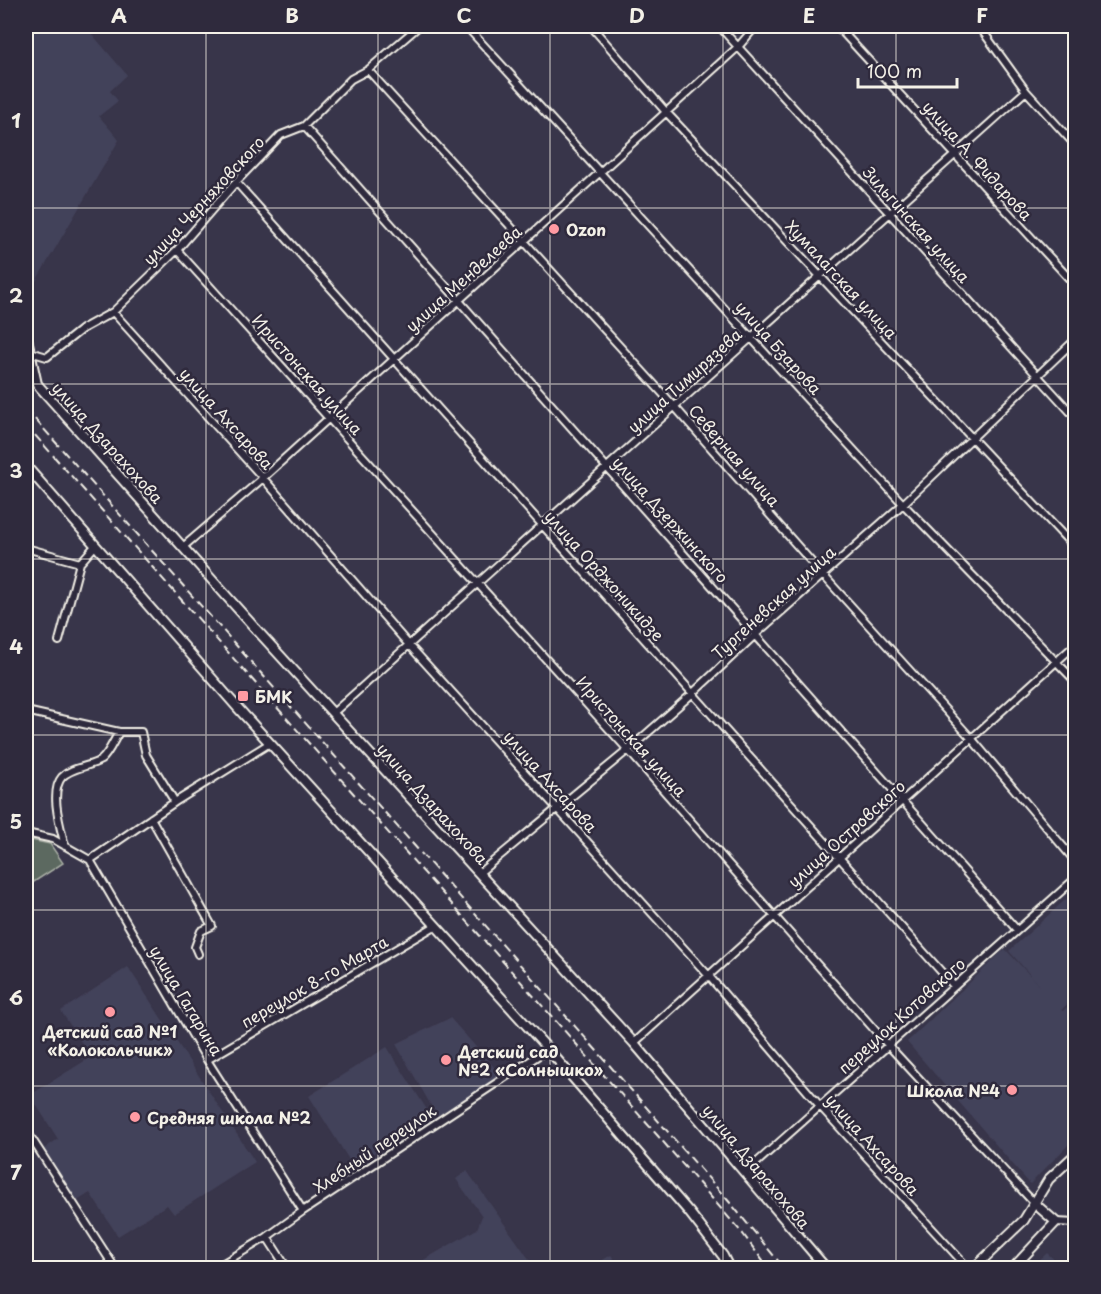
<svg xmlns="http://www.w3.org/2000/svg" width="1101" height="1294" font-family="'Playpen Sans',sans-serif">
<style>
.built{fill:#43425a}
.green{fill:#5b6960;stroke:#a8ada4;stroke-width:1.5}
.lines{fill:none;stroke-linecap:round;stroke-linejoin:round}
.minor-casing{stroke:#f4f1e8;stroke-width:10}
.tertiary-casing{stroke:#f4f1e8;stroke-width:12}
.minor{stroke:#2f2a3d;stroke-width:6}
.tertiary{stroke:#2f2a3d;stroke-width:8}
.rail{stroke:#f4f1e8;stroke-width:2;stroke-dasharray:9 4.5;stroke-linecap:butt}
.grid{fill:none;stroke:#f4f1e8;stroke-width:1.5;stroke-opacity:0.55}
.poi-dot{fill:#ff9aa2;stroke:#2f2a3d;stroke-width:2}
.labels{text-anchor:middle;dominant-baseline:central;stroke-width:5;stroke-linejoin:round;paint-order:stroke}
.street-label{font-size:16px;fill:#f4f1e8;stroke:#2f2a3d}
.poi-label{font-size:16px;font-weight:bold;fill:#f4f1e8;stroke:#2f2a3d;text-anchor:start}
.neatline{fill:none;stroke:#f4f1e8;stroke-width:2}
.grid-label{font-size:20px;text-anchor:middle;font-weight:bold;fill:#f4f1e8}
</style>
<rect width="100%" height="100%" fill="#38354a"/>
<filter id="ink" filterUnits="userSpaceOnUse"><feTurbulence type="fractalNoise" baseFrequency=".0167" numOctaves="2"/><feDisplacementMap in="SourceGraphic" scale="12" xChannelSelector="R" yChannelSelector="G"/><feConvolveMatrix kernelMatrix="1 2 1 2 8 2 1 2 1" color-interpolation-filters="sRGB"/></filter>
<g filter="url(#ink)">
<path class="built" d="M26,26H85L127,75L110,91L118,101L99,116L119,140L36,281L26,277Z
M1075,891V997L1061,1010L1063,1011L1075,999V1138L1030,1184L907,1042L1005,949L1041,987L1009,951Z
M128,967L255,1162L174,1214L167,1205L118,1236L90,1193L77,1201L44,1149L58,1139L30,1095L91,1057L61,1011Z
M450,1018L502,1076L437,1116L396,1044Z
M387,1047L431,1116L353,1166L309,1096Z
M467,1171L534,1266L531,1268H423L421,1265L422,1261L477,1229L482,1216L456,1179Z
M1047,1253L1063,1268H1031Z
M611,1255L620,1268H590Z"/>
<path class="green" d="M26,839L50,844L63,863L26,887Z"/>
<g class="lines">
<defs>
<path id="minor" d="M466,26L903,504L1076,682
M591,26L666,112L1076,549
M719,26L1076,418
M837,26L1076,286
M979,26L1026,91L1076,146
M368,70L674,406L823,575L971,738L1076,862
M304,126L1017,930
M236,182L954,986
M177,250L628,750L888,1045L1034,1203
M113,312L263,478L409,645L708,975L820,1106L968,1268
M30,352L47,357L82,329L113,312L177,250L236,182L281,135L304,126L351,79L368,70L419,26
M183,547L263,478L738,47L756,26
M26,548L80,563L95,546
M59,641L80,563
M26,711L119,732H141L146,755L175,802
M333,713L1026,91
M151,818L212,926L201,931L195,947L198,954
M26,833L53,839L90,860L207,1060L303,1211
M65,846C61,829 49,792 62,777C72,767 89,767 101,760C108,755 114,740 119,732
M90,860L175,802L270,743
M479,873L628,750L693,693L756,634L903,504L1076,339
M634,1043L1076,644
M207,1060L435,926
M26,1130L115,1268
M745,1173L1076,878
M1056,1222L1076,1223
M267,1237L287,1268
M215,1268L267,1237L303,1211L548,1049"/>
<path id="tertiary" d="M26,334L37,384L255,628L634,1043L826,1268
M26,466L237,707L548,1049L689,1212L723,1256L729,1268
M974,1268L1024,1220L1049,1179L1076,1154
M1013,1268L1056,1222L1034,1203"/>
</defs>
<use href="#minor" class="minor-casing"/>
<use href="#tertiary" class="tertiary-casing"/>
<use href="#minor" class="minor"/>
<use href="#tertiary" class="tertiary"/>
<path class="rail" d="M26,409L597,1051L732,1205L784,1268
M26,425L658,1136L743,1234L768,1268"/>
</g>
</g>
<path class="grid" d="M206,26V1268M378,26V1268M550,26V1268M723,26V1268M896,26V1268M26,208H1076M26,384H1076M26,559H1076M26,735H1076M26,910H1076M26,1086H1076"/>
<g class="poi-dot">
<circle cx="554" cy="229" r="6"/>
<rect x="237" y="690" width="12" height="12" rx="3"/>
<circle cx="110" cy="1012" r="6"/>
<circle cx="446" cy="1060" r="6"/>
<circle cx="1012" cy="1090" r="6"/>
<circle cx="135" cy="1117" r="6"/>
</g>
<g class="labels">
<g class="street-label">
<text transform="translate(978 160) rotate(48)">улица А. Фидарова</text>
<text transform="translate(203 200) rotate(-47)">улица Черняховского</text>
<text transform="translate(917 224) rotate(48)">Зильгинская улица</text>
<text transform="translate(463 278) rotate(-42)">улица Менделеева</text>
<text transform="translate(842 279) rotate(47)">Хумалагская улица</text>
<text transform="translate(779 347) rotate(48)">улица Бзарова</text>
<text transform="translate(308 374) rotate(48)">Иристонская улица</text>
<text transform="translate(684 380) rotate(-42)">улица Тимирязева</text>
<text transform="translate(227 418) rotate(48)">улица Ахсарова</text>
<text transform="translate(108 442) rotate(48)">улица Дзарахохова</text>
<text transform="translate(735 455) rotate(49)">Северная улица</text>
<text transform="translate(671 519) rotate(48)">улица Дзержинского</text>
<text transform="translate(605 575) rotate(48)">улица Орджоникидзе</text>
<text transform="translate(773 602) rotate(-42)">Тургеневская улица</text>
<text transform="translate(632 736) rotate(48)">Иристонская улица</text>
<text transform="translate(551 781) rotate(48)">улица Ахсарова</text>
<text transform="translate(433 803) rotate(48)">улица Дзарахохова</text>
<text transform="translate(846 833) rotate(-42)">улица Островского</text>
<text transform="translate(314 981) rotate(-30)">переулок 8-го Марта</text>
<text transform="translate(187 1000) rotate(59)">улица Гагарина</text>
<text transform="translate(901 1015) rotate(-42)">переулок Котовского</text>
<text transform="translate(873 1144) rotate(48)">улица Ахсарова</text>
<text transform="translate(374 1148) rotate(-34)">Хлебный переулок</text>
<text transform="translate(757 1166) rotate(50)">улица Дзарахохова</text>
</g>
<g class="poi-label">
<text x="566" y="229">Ozon</text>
<text x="255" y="696">БМК</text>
<text x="110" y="1031" text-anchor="middle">Детский сад №1<tspan x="110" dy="18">«Колокольчик»</tspan></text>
<text x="458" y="1051">Детский сад<tspan x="458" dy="18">№2 «Солнышко»</tspan></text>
<text x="1000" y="1090" text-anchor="end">Школа №4</text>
<text x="147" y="1117">Средняя школа №2</text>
</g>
</g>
<rect width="1101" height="1294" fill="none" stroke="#2f2a3d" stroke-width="66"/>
<path d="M858 78v9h99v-9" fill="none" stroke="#f4f1e8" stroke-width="3"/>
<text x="867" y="78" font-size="18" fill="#f4f1e8" stroke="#2f2a3d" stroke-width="4.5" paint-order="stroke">100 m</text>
<rect x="33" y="33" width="1035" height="1228" class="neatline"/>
<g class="grid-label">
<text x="119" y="23">A</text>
<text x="292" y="23">B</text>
<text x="464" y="23">C</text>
<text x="637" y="23">D</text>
<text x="809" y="23">E</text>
<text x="982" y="23">F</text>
<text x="16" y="128">1</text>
<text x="16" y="303">2</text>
<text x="16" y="478">3</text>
<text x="16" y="654">4</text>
<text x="16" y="829">5</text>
<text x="16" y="1005">6</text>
<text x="16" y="1180">7</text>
</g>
</svg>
